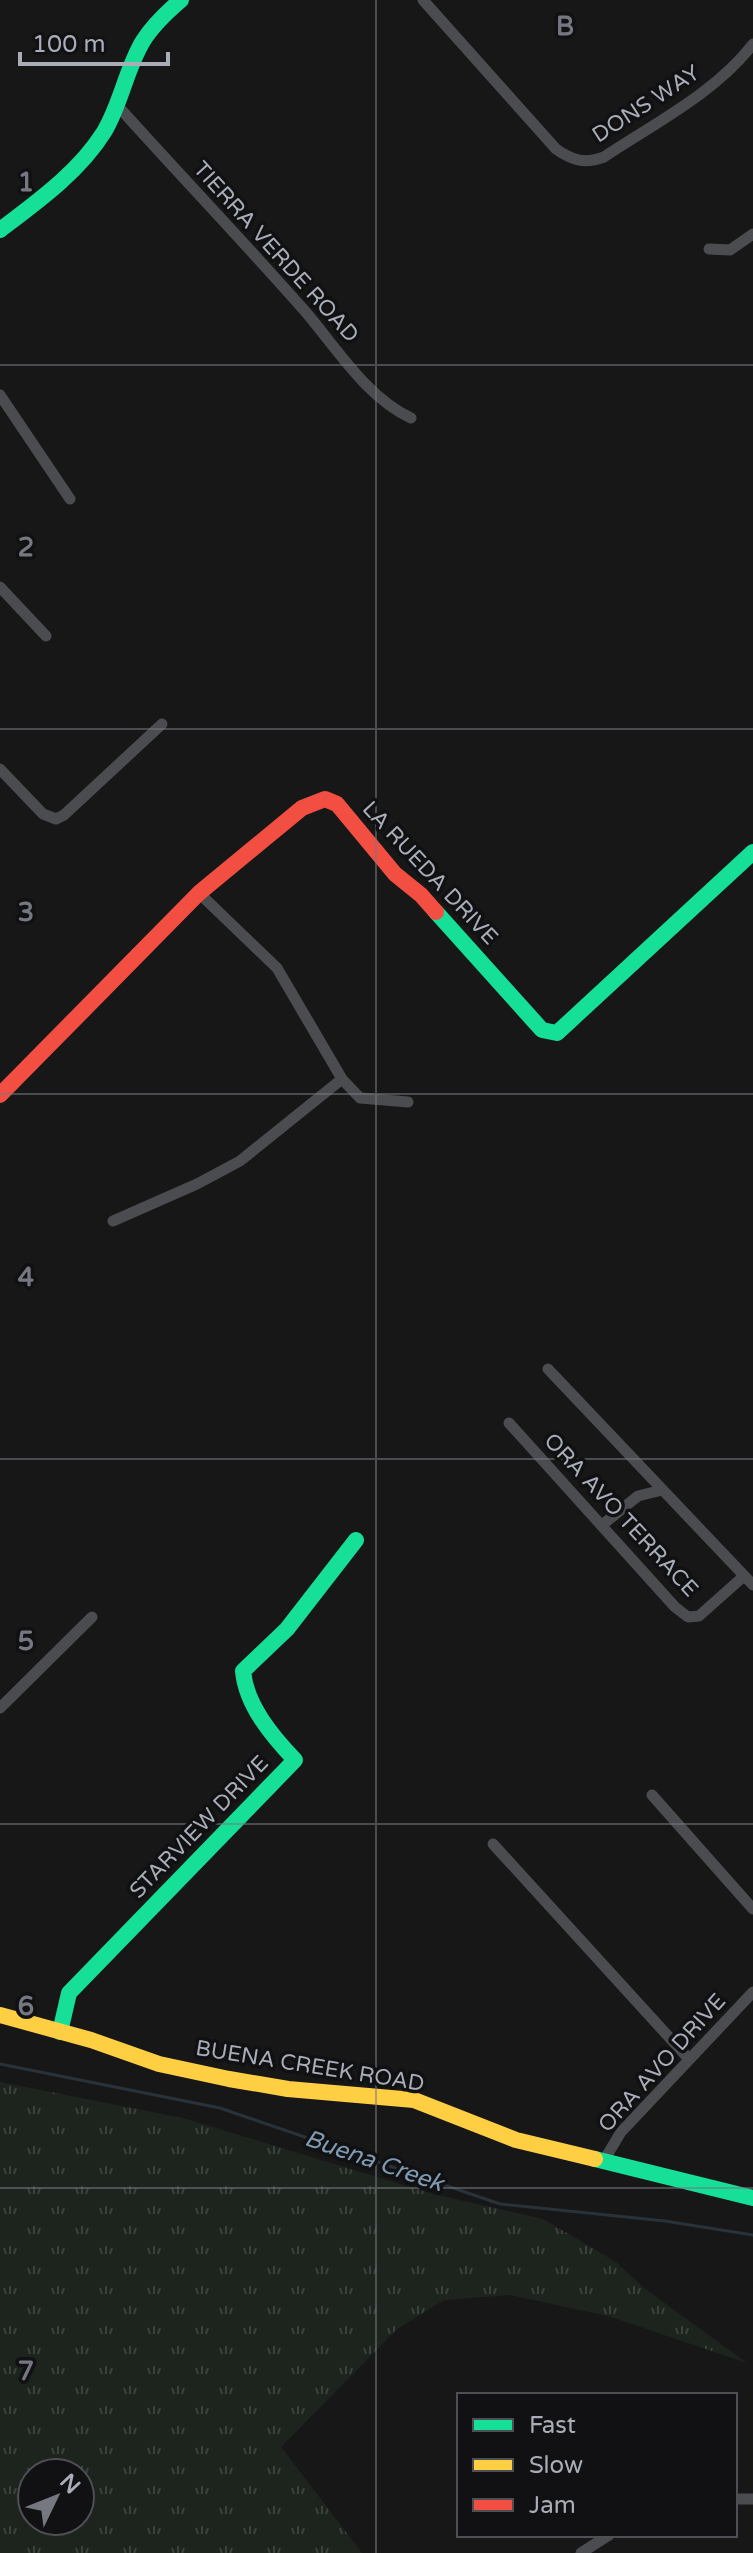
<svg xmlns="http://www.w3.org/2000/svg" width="753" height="2553" font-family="'Varela Round',sans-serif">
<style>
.grass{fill:url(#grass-tufts);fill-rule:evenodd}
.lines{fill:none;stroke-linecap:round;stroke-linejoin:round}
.stream{stroke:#2a3239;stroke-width:3}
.street{stroke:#4b4c50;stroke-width:11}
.fast{stroke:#16e098;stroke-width:16}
.slow{stroke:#ffcf43;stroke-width:16}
.jam{stroke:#f24e42;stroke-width:16}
.grid{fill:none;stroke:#757880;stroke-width:2;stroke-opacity:0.55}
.labels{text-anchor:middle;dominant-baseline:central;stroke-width:7;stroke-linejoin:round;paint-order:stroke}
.street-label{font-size:22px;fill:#a8adb8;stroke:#111113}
.water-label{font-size:24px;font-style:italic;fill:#7f9bb3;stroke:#111113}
.grid-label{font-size:26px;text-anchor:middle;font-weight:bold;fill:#757880;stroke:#111113;stroke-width:7;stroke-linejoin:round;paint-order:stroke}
</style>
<defs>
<pattern id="grass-tufts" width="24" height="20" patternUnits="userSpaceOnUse" patternTransform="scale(2)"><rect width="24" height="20" fill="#1d241e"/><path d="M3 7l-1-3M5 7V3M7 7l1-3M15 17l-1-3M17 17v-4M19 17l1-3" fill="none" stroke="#3b413d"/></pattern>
</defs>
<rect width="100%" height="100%" fill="#171717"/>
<path class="grass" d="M0,2082L183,2118L433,2194L543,2219L616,2262L644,2288L747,2363L608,2316L510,2295L444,2300L397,2329L281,2447L362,2553H0ZM32,2473H80V2521H32Z"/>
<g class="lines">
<path class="stream" d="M0,2064L220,2108L500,2204L665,2221L753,2235"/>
<path class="street" d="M423,0L556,149C573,161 585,164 604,157C655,123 715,93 753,44
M117,105C179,174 243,241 304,310C336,347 366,397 411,418
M709,249L730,250L753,234
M0,395L70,499
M0,587L46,636
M0,769L43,814L56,819L64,815L162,724
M341,1078L360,1098L408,1102
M113,1221L197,1184L240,1161L342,1079L277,968L199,893
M548,1369L753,1585
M509,1423L675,1607L688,1617L699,1616L744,1576
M602,1525L638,1496L662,1490
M0,1708L92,1617
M652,1795L753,1909
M493,1844L689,2059
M603,2162L621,2132L753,1992
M735,2499H753
M581,2553L609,2535"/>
<path class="fast" d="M0,230C37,202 79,172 104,132C121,104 126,69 143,41C153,25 167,12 181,0
M436,912L542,1030L557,1033L753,852
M60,2032L69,1993L295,1760C272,1736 246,1705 243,1671L287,1629L356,1540
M595,2159L753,2198"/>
<path class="slow" d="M0,2015L91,2040L159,2064L229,2079L288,2089L414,2100L516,2140L595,2159"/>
<path class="jam" d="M0,1095L199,893L302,808L325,799L337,804L395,874L421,895L436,912"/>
</g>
<path class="grid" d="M376,0V2553M0,365H753M0,729H753M0,1094H753M0,1459H753M0,1824H753M0,2188H753"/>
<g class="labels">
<g class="street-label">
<text transform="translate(646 104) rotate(-33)">DONS WAY</text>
<text transform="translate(276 252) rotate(48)">TIERRA VERDE ROAD</text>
<text transform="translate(430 873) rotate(47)">LA RUEDA DRIVE</text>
<text transform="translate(621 1515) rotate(47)">ORA AVO TERRACE</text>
<text transform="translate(199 1827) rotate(-46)">STARVIEW DRIVE</text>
<text transform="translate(662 2063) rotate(-48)">ORA AVO DRIVE</text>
<text transform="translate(310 2066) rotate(9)">BUENA CREEK ROAD</text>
</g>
<g class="water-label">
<text transform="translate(374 2161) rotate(19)">Buena Creek</text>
</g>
</g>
<g class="grid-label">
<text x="565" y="35">B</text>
<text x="26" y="191">1</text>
<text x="26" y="556">2</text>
<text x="26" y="921">3</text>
<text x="26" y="1286">4</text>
<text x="26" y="1650">5</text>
<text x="26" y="2015">6</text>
<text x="26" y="2380">7</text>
</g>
<rect x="457" y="2393" width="280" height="144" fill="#111113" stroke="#4d4f55" stroke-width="2"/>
<rect x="473" y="2419" width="40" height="12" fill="#16e098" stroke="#4d4f55" stroke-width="2"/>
<text x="529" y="2433" font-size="24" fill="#a8adb8">Fast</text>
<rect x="473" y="2459" width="40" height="12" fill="#ffcf43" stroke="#4d4f55" stroke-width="2"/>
<text x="529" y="2473" font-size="24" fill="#a8adb8">Slow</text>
<rect x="473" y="2499" width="40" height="12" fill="#f24e42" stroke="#4d4f55" stroke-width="2"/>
<text x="529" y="2513" font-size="24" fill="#a8adb8">Jam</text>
<g transform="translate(56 2497) rotate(47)"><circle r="38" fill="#111113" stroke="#4d4f55" stroke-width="2"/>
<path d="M0-6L14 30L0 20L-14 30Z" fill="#757880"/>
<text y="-12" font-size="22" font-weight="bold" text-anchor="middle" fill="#a8adb8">N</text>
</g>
<path d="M20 52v12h148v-12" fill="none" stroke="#a8adb8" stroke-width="4"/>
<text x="32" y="52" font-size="24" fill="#a8adb8" stroke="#111113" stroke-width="6" paint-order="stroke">100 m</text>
</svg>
